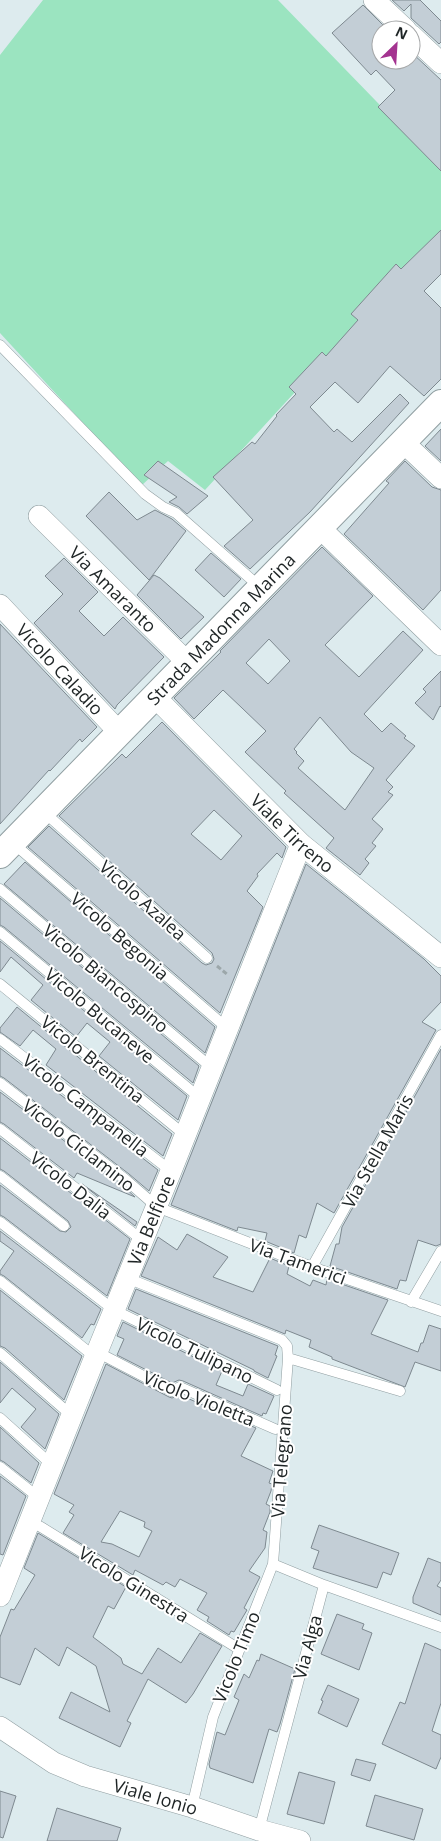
<svg xmlns="http://www.w3.org/2000/svg" width="441" height="1841" font-family="'Open Sans',sans-serif">
<style>
.green{fill:#9be4c0}
.building{fill:#c3ced6;stroke:#7e8990;fill-rule:evenodd}
.lines{fill:none;stroke-linecap:round;stroke-linejoin:round}
.service-casing{stroke:#919fa2;stroke-width:11}
.minor-casing{stroke:#919fa2;stroke-width:22}
.tertiary-casing{stroke:#919fa2;stroke-width:28}
.path{stroke:#9ca7aa;stroke-width:3;stroke-dasharray:5 2.5;stroke-linecap:butt}
.service{stroke:#fff;stroke-width:10}
.minor{stroke:#fff;stroke-width:21}
.tertiary{stroke:#fff;stroke-width:26}
.labels{text-anchor:middle;dominant-baseline:central;stroke-width:4;stroke-linejoin:round;paint-order:stroke}
.street-label{font-size:18px;fill:#1e2425;stroke:#fff}
</style>
<rect width="100%" height="100%" fill="#ddebee"/>
<path class="green" d="M43,0H278L441,168V233L205,490L168,461L141,486L0,333V55Z"/>
<path class="building" d="M392,0H420L441,21V42L439,44L411,18V4L404,11Z
M363,5L386,28L381,30V60H411V52L441,80V171L378,107L395,90L376,70L371,75L332,33Z
M441,230V274L424,291L441,308V379L424,396L390,366L358,403L335,382L310,407L334,432L337,429L352,442L400,394L409,403L310,512L250,569L224,546L253,520L213,477L252,442L255,444L277,416L276,415L296,394L289,387L322,352L326,356L358,320L351,314L396,264L401,269Z
M441,429V461L425,446Z
M158,461L208,496L187,514L179,507L169,502L177,497L144,475Z
M405,461L432,487L441,490V590L423,610L344,534L389,483L386,481Z
M109,492L137,520L155,510L172,519L186,531L149,580L86,516Z
M322,547L373,596L325,645L359,677L403,631L423,650L364,714L382,732L391,723L406,736L404,738L415,746L386,780L393,787L388,792L393,795L372,819L383,829L372,843L376,846L365,859L369,863L360,875L326,848L334,838L284,793L286,791L245,752L266,731L242,708L223,690L194,719L174,698L221,652L220,651ZM269,639L290,661L268,684L246,663ZM320,717L351,752L374,768L345,810L298,768L304,761L296,753L297,752L294,749Z
M211,553L241,579L224,597L195,570Z
M64,558L98,592L79,611L104,636L123,617L164,657L117,705L115,709L34,623L63,594L45,576Z
M154,575L160,578L204,617L181,639L137,595Z
M0,624L97,727L82,742L80,739L50,771L49,770L0,824Z
M441,671V707L440,706L433,720L415,703L426,692L423,689Z
M162,722L286,847L282,858L277,853L257,874L258,876L247,891L263,907L220,1013L28,847L49,826L202,963L206,965L212,963L214,959L212,953L59,816L122,754L126,758ZM214,810L242,836L221,860L191,834Z
M25,862L215,1027L205,1053L4,884Z
M306,864L424,959L441,976V1002L422,1022L436,1030L334,1213L317,1203L306,1238L299,1235L294,1253L265,1241L267,1233L238,1227L237,1231L171,1205Z
M0,898L199,1066L193,1083L4,927L0,925Z
M0,941L187,1096L178,1120L99,1056L110,1042L87,1023L76,1037L31,1000L43,985L11,957L0,972Z
M17,1007L172,1134L163,1156L46,1065L56,1049L33,1030L20,1046L0,1032V1028Z
M0,1048L158,1170L149,1191L129,1174L4,1078L0,1076Z
M441,1049V1244L436,1246L418,1240L406,1281L400,1280L397,1289L330,1266L336,1244H339L342,1227Z
M0,1092L121,1184L135,1197L77,1173L74,1178L4,1124L0,1122Z
M0,1138L130,1239L107,1296L4,1217L0,1215V1185L60,1231L66,1232L71,1227L68,1221L4,1171L0,1169Z
M82,1184L137,1222L135,1226Z
M0,1231L101,1309L94,1325L91,1324L82,1338L4,1276L0,1274V1271L14,1251L0,1241Z
M187,1234L228,1257L213,1277L253,1292L270,1258L289,1266L287,1274L310,1286L313,1280L326,1285L327,1279L388,1300L371,1334L418,1352L421,1343H423L429,1325L441,1329V1371L415,1362L405,1387L332,1359V1357L309,1347L311,1340L286,1330L285,1334L141,1276L158,1237L177,1250Z
M136,1289L278,1346L275,1355L277,1356L268,1378L254,1371V1370L128,1309Z
M0,1290L82,1356L64,1400L5,1348L0,1346Z
M123,1322L222,1371L216,1385L243,1396L248,1384L274,1396L266,1414L263,1413L262,1416L183,1381L179,1380L172,1383L117,1355L124,1339L117,1336Z
M0,1362L59,1414L45,1449L21,1427L36,1409L12,1388L0,1403Z
M106,1364L169,1397L172,1398L180,1395L256,1428L241,1456L273,1471L269,1483L272,1484L271,1491L266,1504L270,1506V1512L263,1530L267,1532L265,1548L249,1571L260,1577L244,1608L247,1610L234,1632L231,1631L229,1635L207,1621L209,1617L197,1610L207,1593L180,1579L175,1587L166,1582L163,1585L135,1570L133,1575L63,1533L74,1515L69,1512L74,1505L54,1494ZM120,1511L145,1522L144,1527L152,1531L139,1557L112,1544L101,1542Z
M0,1427L39,1463L31,1483L4,1462L0,1460Z
M0,1476L26,1496L3,1555L0,1554Z
M319,1525L399,1553L391,1575L383,1572L377,1588L313,1568L319,1551L311,1548Z
M38,1533L126,1587L114,1609L108,1606L93,1637L121,1658L123,1664L142,1674L158,1648L181,1663L200,1633L222,1646L193,1694L186,1703L148,1679L127,1721L131,1723L120,1747L59,1718L71,1692L110,1712L96,1666L67,1647L59,1666L35,1648L20,1685L0,1677V1637L11,1609L14,1610L35,1575L24,1568Z
M428,1558L441,1563V1580L437,1586L441,1588V1615L413,1603V1597Z
M337,1614L364,1624L362,1629L372,1633L359,1670L321,1654Z
M425,1643L441,1650V1703L432,1731L441,1735V1757L436,1769L382,1744L400,1702L405,1704Z
M261,1654L295,1669L280,1724L277,1732L269,1729L253,1783L210,1768L209,1764L217,1732L225,1735L239,1700L234,1697L244,1674L249,1678L257,1660L259,1661Z
M328,1685L359,1699L347,1727L318,1713L323,1701L321,1700Z
M356,1759L376,1764L370,1781L351,1775Z
M299,1772L335,1782L324,1824L287,1814Z
M0,1791L16,1796L3,1838L0,1837Z
M375,1795L423,1809L414,1840L366,1826Z
M57,1808L121,1828L117,1841H47Z"/>
<g class="lines">
<defs>
<path id="service" d="M0,345L145,494L163,507L176,513L260,587
M44,812L207,958
M13,843L228,1029
M0,889L212,1068
M0,932L200,1098
M0,984L185,1135
M0,1039L171,1171
M0,1083L125,1179L157,1207L312,1267L441,1311
M0,1129L142,1240
M0,1176L64,1226
M0,1222L114,1310L277,1390
M312,1267L441,1035
M127,1278L282,1340L287,1346L288,1358L400,1391
M0,1281L95,1357
M411,1302L441,1251
M97,1352L172,1391L180,1387L275,1429
M0,1353L71,1415
M0,1418L51,1464
M0,1467L38,1497
M29,1521L41,1527L239,1649
M273,1564L288,1358
M192,1807L213,1717L273,1564L324,1585L441,1627
M259,1830L324,1585"/>
<g id="minor">
<path d="M374,0L406,30"/>
<path d="M411,35L441,63"/>
<path d="M402,441L441,478"/>
<path id="s1" d="M39,516L187,662"/>
<path d="M319,527L441,645"/>
<path id="s2" d="M0,605L119,732"/>
<path id="s3" d="M154,696L301,844L441,957"/>
<path id="s4" d="M0,1596L95,1357L171,1171L301,844"/>
<path id="s5" d="M0,1727L54,1763L85,1776L192,1807L259,1830L300,1841"/>
</g>
<g id="tertiary">
<path id="s6" d="M0,855L441,403"/>
</g>
</defs>
<use href="#service" class="service-casing"/>
<use href="#minor" class="minor-casing"/>
<use href="#tertiary" class="tertiary-casing"/>
<path class="path" d="M217,966L228,975"/>
<use href="#service" class="service"/>
<use href="#minor" class="minor"/>
<use href="#tertiary" class="tertiary"/>
</g>
<g class="labels">
<g class="street-label">
<text stroke="none"><textPath href="#s1" startOffset="104">Via Amaranto</textPath></text>
<text stroke="none"><textPath href="#s6" startOffset="316">Strada Madonna Marina</textPath></text>
<text stroke="none"><textPath href="#s2" startOffset="88">Vicolo Caladio</textPath></text>
<text stroke="none"><textPath href="#s3" startOffset="195">Viale Tirreno</textPath></text>
<text transform="translate(143 900) rotate(42)">Vicolo Azalea</text>
<text transform="translate(120 936) rotate(41)">Vicolo Begonia</text>
<text transform="translate(106 978) rotate(40)">Vicolo Biancospino</text>
<text transform="translate(100 1015) rotate(40)">Vicolo Bucaneve</text>
<text transform="translate(93 1059) rotate(39)">Vicolo Brentina</text>
<text transform="translate(86 1105) rotate(38)">Vicolo Campanella</text>
<text transform="translate(79 1145) rotate(38)">Vicolo Ciclamino</text>
<text transform="translate(377 1151) rotate(-61)">Via Stella Maris</text>
<text transform="translate(71 1185) rotate(38)">Vicolo Dalia</text>
<text stroke="none"><textPath href="#s4" startOffset="405">Via Belfiore</textPath></text>
<text transform="translate(298 1261) rotate(20)">Via Tamerici</text>
<text transform="translate(195 1350) rotate(26)">Vicolo Tulipano</text>
<text transform="translate(199 1398) rotate(22)">Vicolo Violetta</text>
<text transform="translate(281 1461) rotate(-86)">Via Telegrano</text>
<text transform="translate(134 1584) rotate(32)">Vicolo Ginestra</text>
<text transform="translate(307 1647) rotate(-75)">Via Alga</text>
<text transform="translate(236 1657) rotate(-68)">Vicolo Timo</text>
<text stroke="none"><textPath href="#s5" startOffset="172">Viale Ionio</textPath></text>
</g>
</g>
<g transform="translate(396 45) rotate(25)"><circle r="24" fill="#ffffff" stroke="#a5a7a8"/>
<path d="M0-4L9 19L0 12L-9 19Z" fill="#a43390"/>
<text y="-8" font-size="14" font-weight="bold" text-anchor="middle" fill="#1e2425">N</text>
</g>
</svg>
